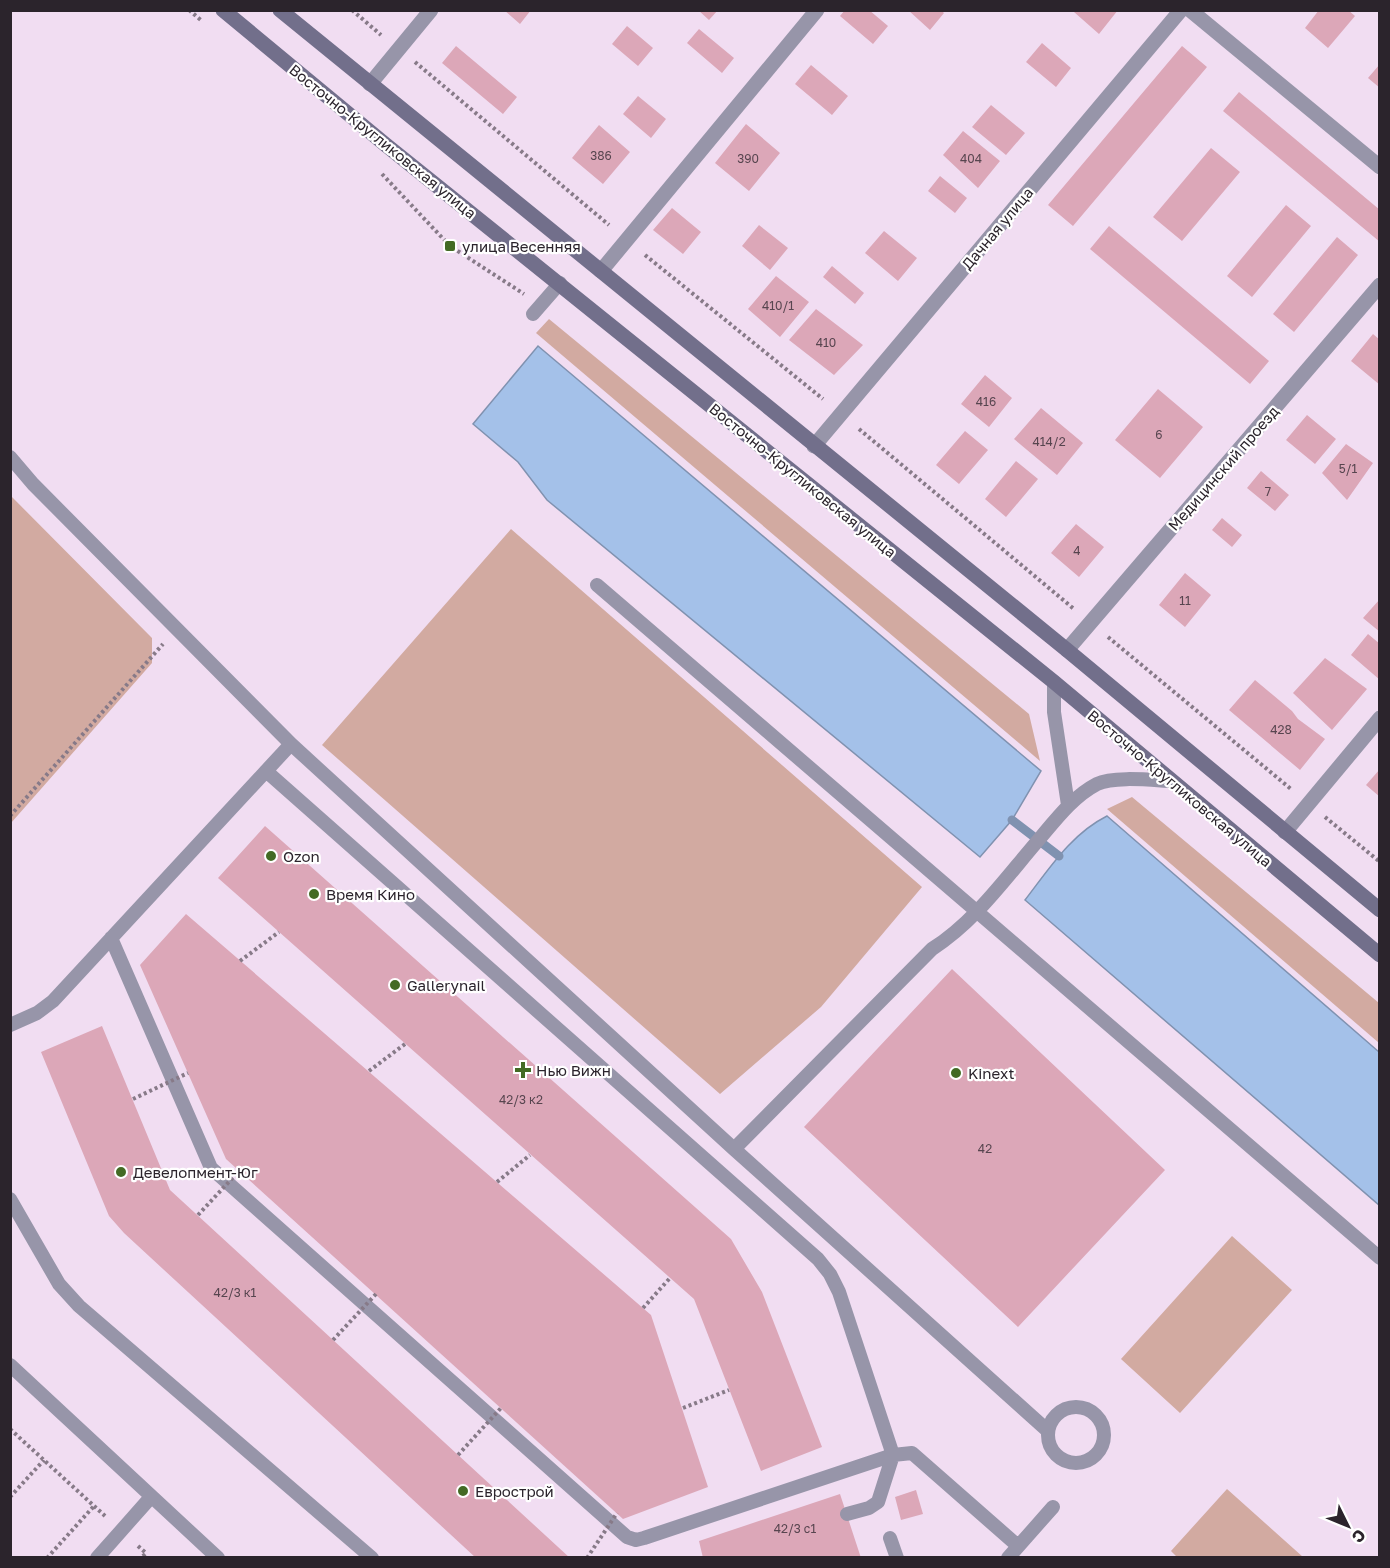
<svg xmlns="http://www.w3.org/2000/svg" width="1390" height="1568" font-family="'Golos Text',sans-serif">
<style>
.green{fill:#d2aaa1}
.water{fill:#a4c1e9;stroke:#8092b0;stroke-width:1.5}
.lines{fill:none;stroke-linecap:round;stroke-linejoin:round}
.stream{stroke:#8092b0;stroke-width:9}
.building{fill:#dca7b8}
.path{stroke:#877a88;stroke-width:4;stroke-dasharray:3 3;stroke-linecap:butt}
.service{stroke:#9795a9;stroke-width:14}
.minor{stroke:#9795a9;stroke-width:15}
.secondary{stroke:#726f8b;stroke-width:15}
.path-bridge{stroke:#877a88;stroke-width:4;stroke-dasharray:3 3;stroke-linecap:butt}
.poi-dot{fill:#436a24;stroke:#fff;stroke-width:2}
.labels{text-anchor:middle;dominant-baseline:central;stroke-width:4.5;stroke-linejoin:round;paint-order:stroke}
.number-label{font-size:12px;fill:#57454f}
.street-label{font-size:15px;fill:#2b242c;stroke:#fff}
.poi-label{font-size:15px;fill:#2b242c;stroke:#fff;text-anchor:start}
</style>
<rect width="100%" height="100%" fill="#f1ddf2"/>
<path class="green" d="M549,319L1029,714L1040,761L536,333Z
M11,496L152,638V663L11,823Z
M511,529L922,887L821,1007L720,1094L322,745Z
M1132,797L1379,1003V1043L1107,809Z
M1232,1236L1292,1290L1180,1413L1121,1359Z
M1227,1489L1303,1557L1178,1558L1171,1551Z"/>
<path class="water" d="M538,346L1041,771L1012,820L980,857L547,500L518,462L473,424Z
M1107,816L1379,1052V1205L1025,900C1049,869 1071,834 1107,816Z"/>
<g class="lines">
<path class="stream" d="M1012,820L1059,856"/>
</g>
<path class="building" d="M504,10H531L520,24Z
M698,10H718L709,20Z
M845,10H869L888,26L873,44L840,16Z
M908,10H941L944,13L930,30Z
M1075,10H1118L1099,34L1074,12Z
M1319,10H1348L1355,16L1328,48L1305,28Z
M627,26L653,48L638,66L612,44Z
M699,29L734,58L722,73L687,43Z
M1042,43L1071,68L1056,87L1026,62Z
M456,46L517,97L503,114L442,63Z
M1182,46L1207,67L1073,226L1048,205Z
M1380,64V88L1368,78Z
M811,65L848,96L832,115L795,84Z
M1239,92L1380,210V242L1223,111Z
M638,96L666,119L651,138L623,114Z
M991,105L1025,133L1006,155L972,127Z
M746,124L780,153L749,191L715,163Z
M599,125L630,152L603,184L572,158Z
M963,131L1000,161L978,188L943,155Z
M1211,148L1240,172L1182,241L1153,217Z
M940,176L967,198L955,213L928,191Z
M1286,205L1311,226L1252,297L1227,276Z
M672,208L701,232L683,254L653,230Z
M759,225L788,248L770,270L742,246Z
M1109,226L1269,361L1250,384L1090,249Z
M884,231L917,258L898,281L865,253Z
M1337,237L1358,255L1294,332L1273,314Z
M832,266L864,293L855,304L823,277Z
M776,276L809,302L780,337L748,309Z
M816,309L863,345L834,375L789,340Z
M1373,334L1380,340V385L1351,361Z
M985,375L1012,398L989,427L961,404Z
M1158,389L1203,427L1160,478L1115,440Z
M1041,408L1083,443L1057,475L1014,439Z
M1307,415L1336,439L1315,464L1286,440Z
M965,431L988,450L959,484L936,465Z
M1346,444L1373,463L1347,500L1322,473Z
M1016,461L1038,479L1006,517L985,499Z
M1261,471L1289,495L1275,511L1247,488Z
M1222,518L1242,535L1232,547L1212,530Z
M1076,524L1104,547L1079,577L1051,553Z
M1185,573L1211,595L1185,627L1159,605Z
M1380,599V632L1363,618Z
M1368,634L1380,644V680L1351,655Z
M1325,658L1367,689L1332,730L1293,693Z
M1255,680L1292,711L1298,719L1325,739L1300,770L1229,710Z
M1380,769V797L1366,785Z
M265,826L731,1239L762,1292L822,1447L761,1471L694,1299L218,878Z
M186,914L651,1315L708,1487L623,1519L226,1159L140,965Z
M952,969L1165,1170L1018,1327L804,1127Z
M102,1026L170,1190L570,1558H476L124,1233L109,1216L41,1052Z
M916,1490L923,1514L901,1520L895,1497Z
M840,1494L861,1558H703L699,1541Z"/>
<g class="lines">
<path class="path" d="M189,10L202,21
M352,10L381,35
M415,62L609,225
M382,174L450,246L524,294
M645,255L823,399
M859,429L1074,609
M1108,637L1291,789
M10,816L163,644
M1325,817L1380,862
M240,961L279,932
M369,1071L405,1044
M497,1182L530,1155
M643,1308L670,1278
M683,1408L729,1390
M10,1429L105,1516
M10,1497L44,1460
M138,1546L146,1553L141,1558
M47,1558L94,1506"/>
<path class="service" d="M533,314L560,283
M10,457L33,484L291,744L734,1149L1048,1431
M597,585L1380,1258
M1054,682V712L1068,805
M111,938L211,1168L627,1537L636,1540L644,1538L893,1455L839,1292L830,1274L818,1259L266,771
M10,1025L37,1013L53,1001L291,744
M734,1149L932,949C976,921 1007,876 1041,837C1057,818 1074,796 1097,784C1113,776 1151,780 1170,781
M10,1199L59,1284L79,1306L372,1558
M10,1365L218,1558
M1048 1435a28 28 0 1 1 56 0a28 28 0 1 1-56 0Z
M847,1514L869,1508L878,1502L893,1455L912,1453L1018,1546
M890,1538L897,1558
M97,1558L151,1497
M1008,1558L1053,1507"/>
<path class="minor" d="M1190,10L1380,167
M370,84L431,10
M601,271L817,10
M814,446L1181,10
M1067,650L1380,285
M1285,832L1380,718"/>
<path class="secondary" d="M223,10L386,145L1054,682L1380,955
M280,10L1067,650L1380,910"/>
<path class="path-bridge" d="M133,1099L188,1073
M198,1215L239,1171
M333,1340L376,1294
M458,1455L501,1408
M587,1558L617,1513"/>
</g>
<g class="poi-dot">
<rect x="444" y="240" width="12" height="12" rx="3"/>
<circle cx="271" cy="856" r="6"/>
<circle cx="314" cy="894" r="6"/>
<circle cx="395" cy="985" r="6"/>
<path d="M520 1061h6v6h6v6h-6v6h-6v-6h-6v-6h6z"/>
<circle cx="956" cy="1073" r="6"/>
<circle cx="121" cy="1172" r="6"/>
<circle cx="463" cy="1491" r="6"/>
</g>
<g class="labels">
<g class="number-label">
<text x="601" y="155">386</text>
<text x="748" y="158">390</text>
<text x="971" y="158">404</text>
<text x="778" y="305">410/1</text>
<text x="826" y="342">410</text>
<text x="986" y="401">416</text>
<text x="1159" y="434">6</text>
<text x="1049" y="441">414/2</text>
<text x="1348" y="468">5/1</text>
<text x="1268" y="491">7</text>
<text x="1077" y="550">4</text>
<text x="1185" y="600">11</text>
<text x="1281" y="729">428</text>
<text x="521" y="1099">42/3 к2</text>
<text x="985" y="1148">42</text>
<text x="235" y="1292">42/3 к1</text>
<text x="795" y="1528">42/3 с1</text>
</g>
<g class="street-label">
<text transform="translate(383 141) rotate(39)">Восточно-Кругликовская улица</text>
<text transform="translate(997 228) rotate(-50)">Дачная улица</text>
<text transform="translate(1223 468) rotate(-49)">Медицинский проезд</text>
<text transform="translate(803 480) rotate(39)">Восточно-Кругликовская улица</text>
<text transform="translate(1180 788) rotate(40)">Восточно-Кругликовская улица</text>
</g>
<g class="poi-label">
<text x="462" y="246">улица Весенняя</text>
<text x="283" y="856">Ozon</text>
<text x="326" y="894">Время Кино</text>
<text x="407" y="985">Gallerynail</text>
<text x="536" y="1070">Нью Вижн</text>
<text x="968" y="1073">Kinext</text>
<text x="133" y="1172">Девелопмент-Юг</text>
<text x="475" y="1491">Еврострой</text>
</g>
</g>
<rect width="1390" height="1568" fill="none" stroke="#2b242c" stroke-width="24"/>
<g transform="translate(1348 1526) rotate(133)" stroke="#ffffff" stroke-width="4.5" paint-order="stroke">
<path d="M0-4.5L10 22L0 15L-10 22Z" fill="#2b242c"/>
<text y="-9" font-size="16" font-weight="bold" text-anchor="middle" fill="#2b242c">С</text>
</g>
</svg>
